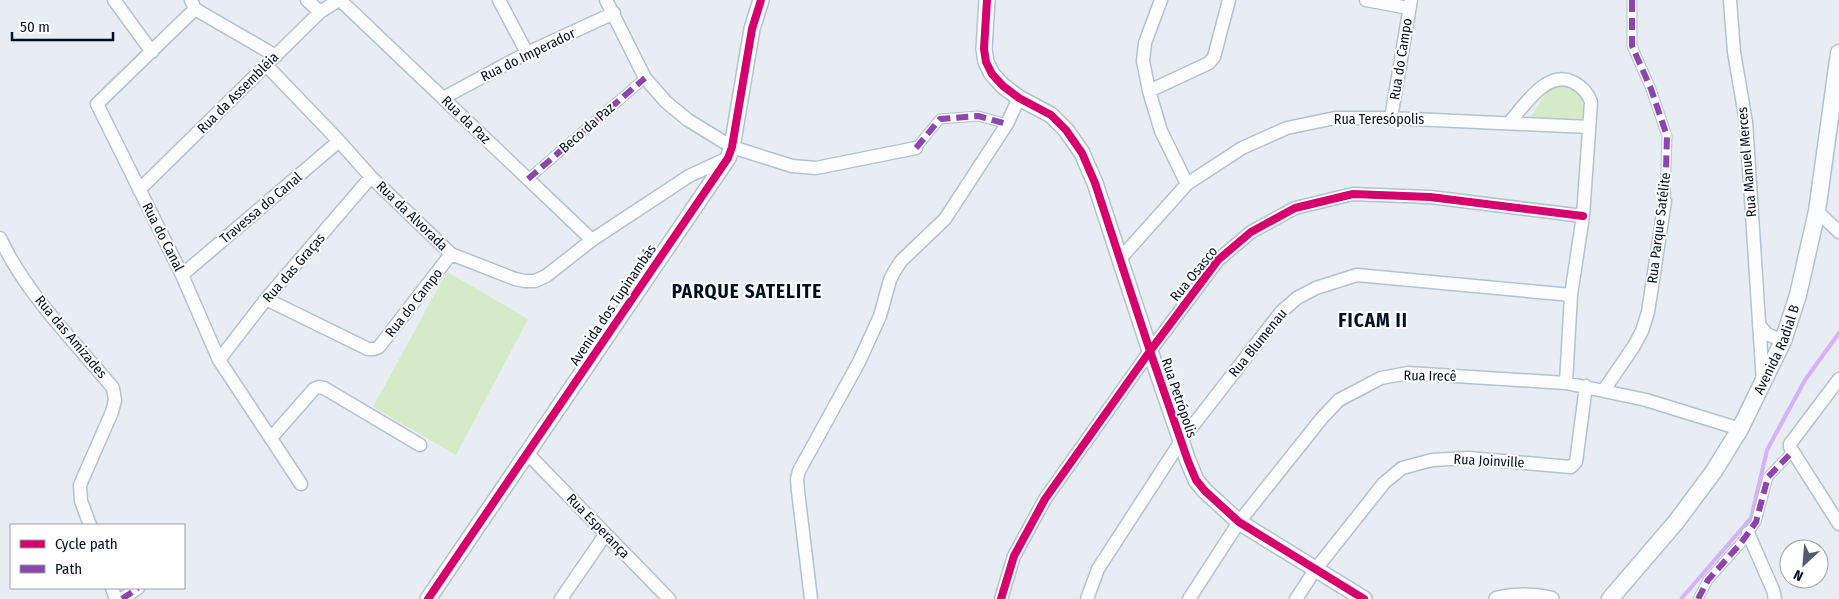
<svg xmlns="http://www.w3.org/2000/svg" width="1839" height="599" font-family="'Fira Sans Condensed',sans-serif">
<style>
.green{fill:#d5eac6}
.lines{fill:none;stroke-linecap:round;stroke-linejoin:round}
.stream{stroke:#d7b1fb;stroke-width:4}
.pedestrian-casing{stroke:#b3c2cf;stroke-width:11}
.minor-casing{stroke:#b3c2cf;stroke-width:15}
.tertiary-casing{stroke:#b3c2cf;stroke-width:18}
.secondary-casing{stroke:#b3c2cf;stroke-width:19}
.pedestrian{stroke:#fbfcfd;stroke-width:9}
.minor{stroke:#fbfcfd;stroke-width:12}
.tertiary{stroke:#fbfcfd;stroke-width:15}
.secondary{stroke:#fbfcfd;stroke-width:16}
.quiet{stroke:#8e44ad;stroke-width:6;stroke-dasharray:12 6;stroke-linecap:butt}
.cycleway-casing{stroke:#fff;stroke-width:11}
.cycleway{stroke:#d6006c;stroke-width:8}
.labels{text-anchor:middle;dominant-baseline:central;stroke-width:4;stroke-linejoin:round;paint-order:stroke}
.street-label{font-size:14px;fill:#000f24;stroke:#fff}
.district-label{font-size:19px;font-weight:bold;letter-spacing:1px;fill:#000f24;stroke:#fff}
</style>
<rect width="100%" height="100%" fill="#e7edf3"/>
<path class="green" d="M1567,82L1589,102L1588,126L1527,123L1551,85Z
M447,272L528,319L456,455L373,407Z"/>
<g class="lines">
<path class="stream" d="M1681,599L1751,518L1767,450L1805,380L1839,333"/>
<defs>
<path id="pedestrian" d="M1632,0V46L1651,89L1667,136L1665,201
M916,148L940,119L978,116L1007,124
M528,179L645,78
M1698,599L1708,580L1741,543L1756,522L1768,477L1793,451"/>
<path id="minor" d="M114,0L152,52
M191,0L195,9L276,56
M307,0L320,12
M340,0L592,240
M499,0L527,53
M606,0L645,78L666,102L688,120L732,147L792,166L816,168L916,148
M1161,0L1145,43L1143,61L1149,91L1161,131L1187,184
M1366,0L1409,8
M1730,0L1734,52L1746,122L1763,383
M195,9L97,104L182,275L219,360L301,484
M266,65L339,141L371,177L451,254L515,279L525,281H535L546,276L592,240L689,176L728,158
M1149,91L1209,63L1214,57L1229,0
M443,98L527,53L614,13
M1391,118L1411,0
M1509,123C1524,106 1547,69 1573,82C1581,86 1588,93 1591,102L1583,216L1571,295L1566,383
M139,190L320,12L339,0
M1817,211L1839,232
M0,238C26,294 74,341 113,388L115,400L112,412L80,485L81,501L90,525
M1119,260L1187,184L1242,148L1287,128L1335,118H1391L1589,127
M182,275L339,141
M266,299L368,349H374L379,347L451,254
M1759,325L1767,334L1783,341
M219,360L266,299L371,177
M1839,379L1790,444V447L1839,524
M1604,390L1634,346L1642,331L1648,312L1665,201
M271,438L314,389L319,387L324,388L420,445
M527,453L669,599
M1748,533L1773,590L1775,599
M112,588L116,599
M122,599L138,588
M561,599L605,535
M811,599L798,491L797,479L799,471L859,362L880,316L890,280L894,272L901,261L945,219L1007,124L1019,98
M1001,599L1014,556L1045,499L1150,351L1218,260L1251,232L1295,208L1353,194L1430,197L1583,216
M1087,599L1098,569L1181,441L1281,312L1297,298L1316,288L1357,275L1571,295
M1189,599L1239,522L1322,418L1339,400L1381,378L1408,373L1566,383L1646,400L1740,429
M1296,599L1315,570L1384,483L1402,468L1432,460L1469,458L1571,467L1576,462L1586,386"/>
<path id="tertiary" d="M987,0L984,49L986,62L992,74L1003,86L1019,98L1051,115L1066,130L1082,153L1095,183L1150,351L1188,461L1196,480L1205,491L1239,522L1364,599
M428,599L728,158L732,147L752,29L761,0
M1497,599C1515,595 1533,595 1551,599"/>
<g id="secondary">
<path id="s1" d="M1610,599L1676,522L1714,471L1740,429L1783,341L1798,295L1817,211L1839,53"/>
</g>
</defs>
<use href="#pedestrian" class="pedestrian-casing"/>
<use href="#minor" class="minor-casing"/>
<use href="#tertiary" class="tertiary-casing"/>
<use href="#secondary" class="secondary-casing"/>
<use href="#pedestrian" class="pedestrian"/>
<use href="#minor" class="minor"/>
<use href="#tertiary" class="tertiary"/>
<use href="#secondary" class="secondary"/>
<path class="quiet" d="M1632,0V46L1651,89L1667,136L1665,201
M916,148L940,119L978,116L1007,124
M528,179L645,78
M122,599L138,588
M1698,599L1708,580L1741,543L1756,522L1768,477L1793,451"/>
<defs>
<path id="cycleway" d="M987,0L984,49L986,62L992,74L1003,86L1019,98L1051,115L1066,130L1082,153L1095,183L1150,351L1188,461L1196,480L1205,491L1239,522L1364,599
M428,599L728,158L732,147L752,29L761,0
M1001,599L1014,556L1045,499L1150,351L1218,260L1251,232L1295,208L1353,194L1430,197L1583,216"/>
</defs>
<use href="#cycleway" class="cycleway-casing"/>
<use href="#cycleway" class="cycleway"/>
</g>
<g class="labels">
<g class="street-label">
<text transform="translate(528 55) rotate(-26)">Rua do Imperador</text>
<text transform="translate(1401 59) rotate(-81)">Rua do Campo</text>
<text transform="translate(238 93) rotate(-45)">Rua da Assembléia</text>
<text x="1379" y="119">Rua Teresópolis</text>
<text transform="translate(466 120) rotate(44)">Rua da Paz</text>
<text transform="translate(587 128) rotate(-41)">Beco da Paz</text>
<text transform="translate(1747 162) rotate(-95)">Rua Manuel Merces</text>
<text transform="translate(261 208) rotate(-40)">Travessa do Canal</text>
<text transform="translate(412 216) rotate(44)">Rua da Alvorada</text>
<text transform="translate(1659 228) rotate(-83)">Rua Parque Satélite</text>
<text transform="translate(163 237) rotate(63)">Rua do Canal</text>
<text transform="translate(294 268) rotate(-49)">Rua das Graças</text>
<text transform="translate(1194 274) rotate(-51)">Rua Osasco</text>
<text transform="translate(414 303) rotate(-52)">Rua do Campo</text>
<text transform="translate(613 305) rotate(-56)">Avenida dos Tupinambás</text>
<text transform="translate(71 337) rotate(50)">Rua das Amizades</text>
<text transform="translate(1258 343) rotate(-51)">Rua Blumenau</text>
<text stroke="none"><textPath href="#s1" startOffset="302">Avenida Radial B</textPath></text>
<text transform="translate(1430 376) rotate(1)">Rua Irecê</text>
<text transform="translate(1179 398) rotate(71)">Rua Petrópolis</text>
<text transform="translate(1489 461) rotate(3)">Rua Joinville</text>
<text transform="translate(598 526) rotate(46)">Rua Esperança</text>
</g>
<g class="district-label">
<text x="747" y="291">PARQUE SATELITE</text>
<text x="1373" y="320">FICAM II</text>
</g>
</g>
<rect x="10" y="524" width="175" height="65" fill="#ffffff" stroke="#999fa7"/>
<rect x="20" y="540" width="25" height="8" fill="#d6006c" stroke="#999fa7"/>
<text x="55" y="549" font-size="15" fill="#000f24">Cycle path</text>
<rect x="20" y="565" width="25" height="8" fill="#8e44ad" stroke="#999fa7"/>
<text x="55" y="574" font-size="15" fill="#000f24">Path</text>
<g transform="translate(1804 564) rotate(206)"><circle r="24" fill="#ffffff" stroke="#999fa7"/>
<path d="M0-4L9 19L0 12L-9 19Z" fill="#515d6c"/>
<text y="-8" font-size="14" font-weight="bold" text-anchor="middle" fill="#000f24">N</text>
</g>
<path d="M12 32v8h101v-8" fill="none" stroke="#000f24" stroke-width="2.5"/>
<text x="20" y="32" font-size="15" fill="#000f24" stroke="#ffffff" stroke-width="4" paint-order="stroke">50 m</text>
</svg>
